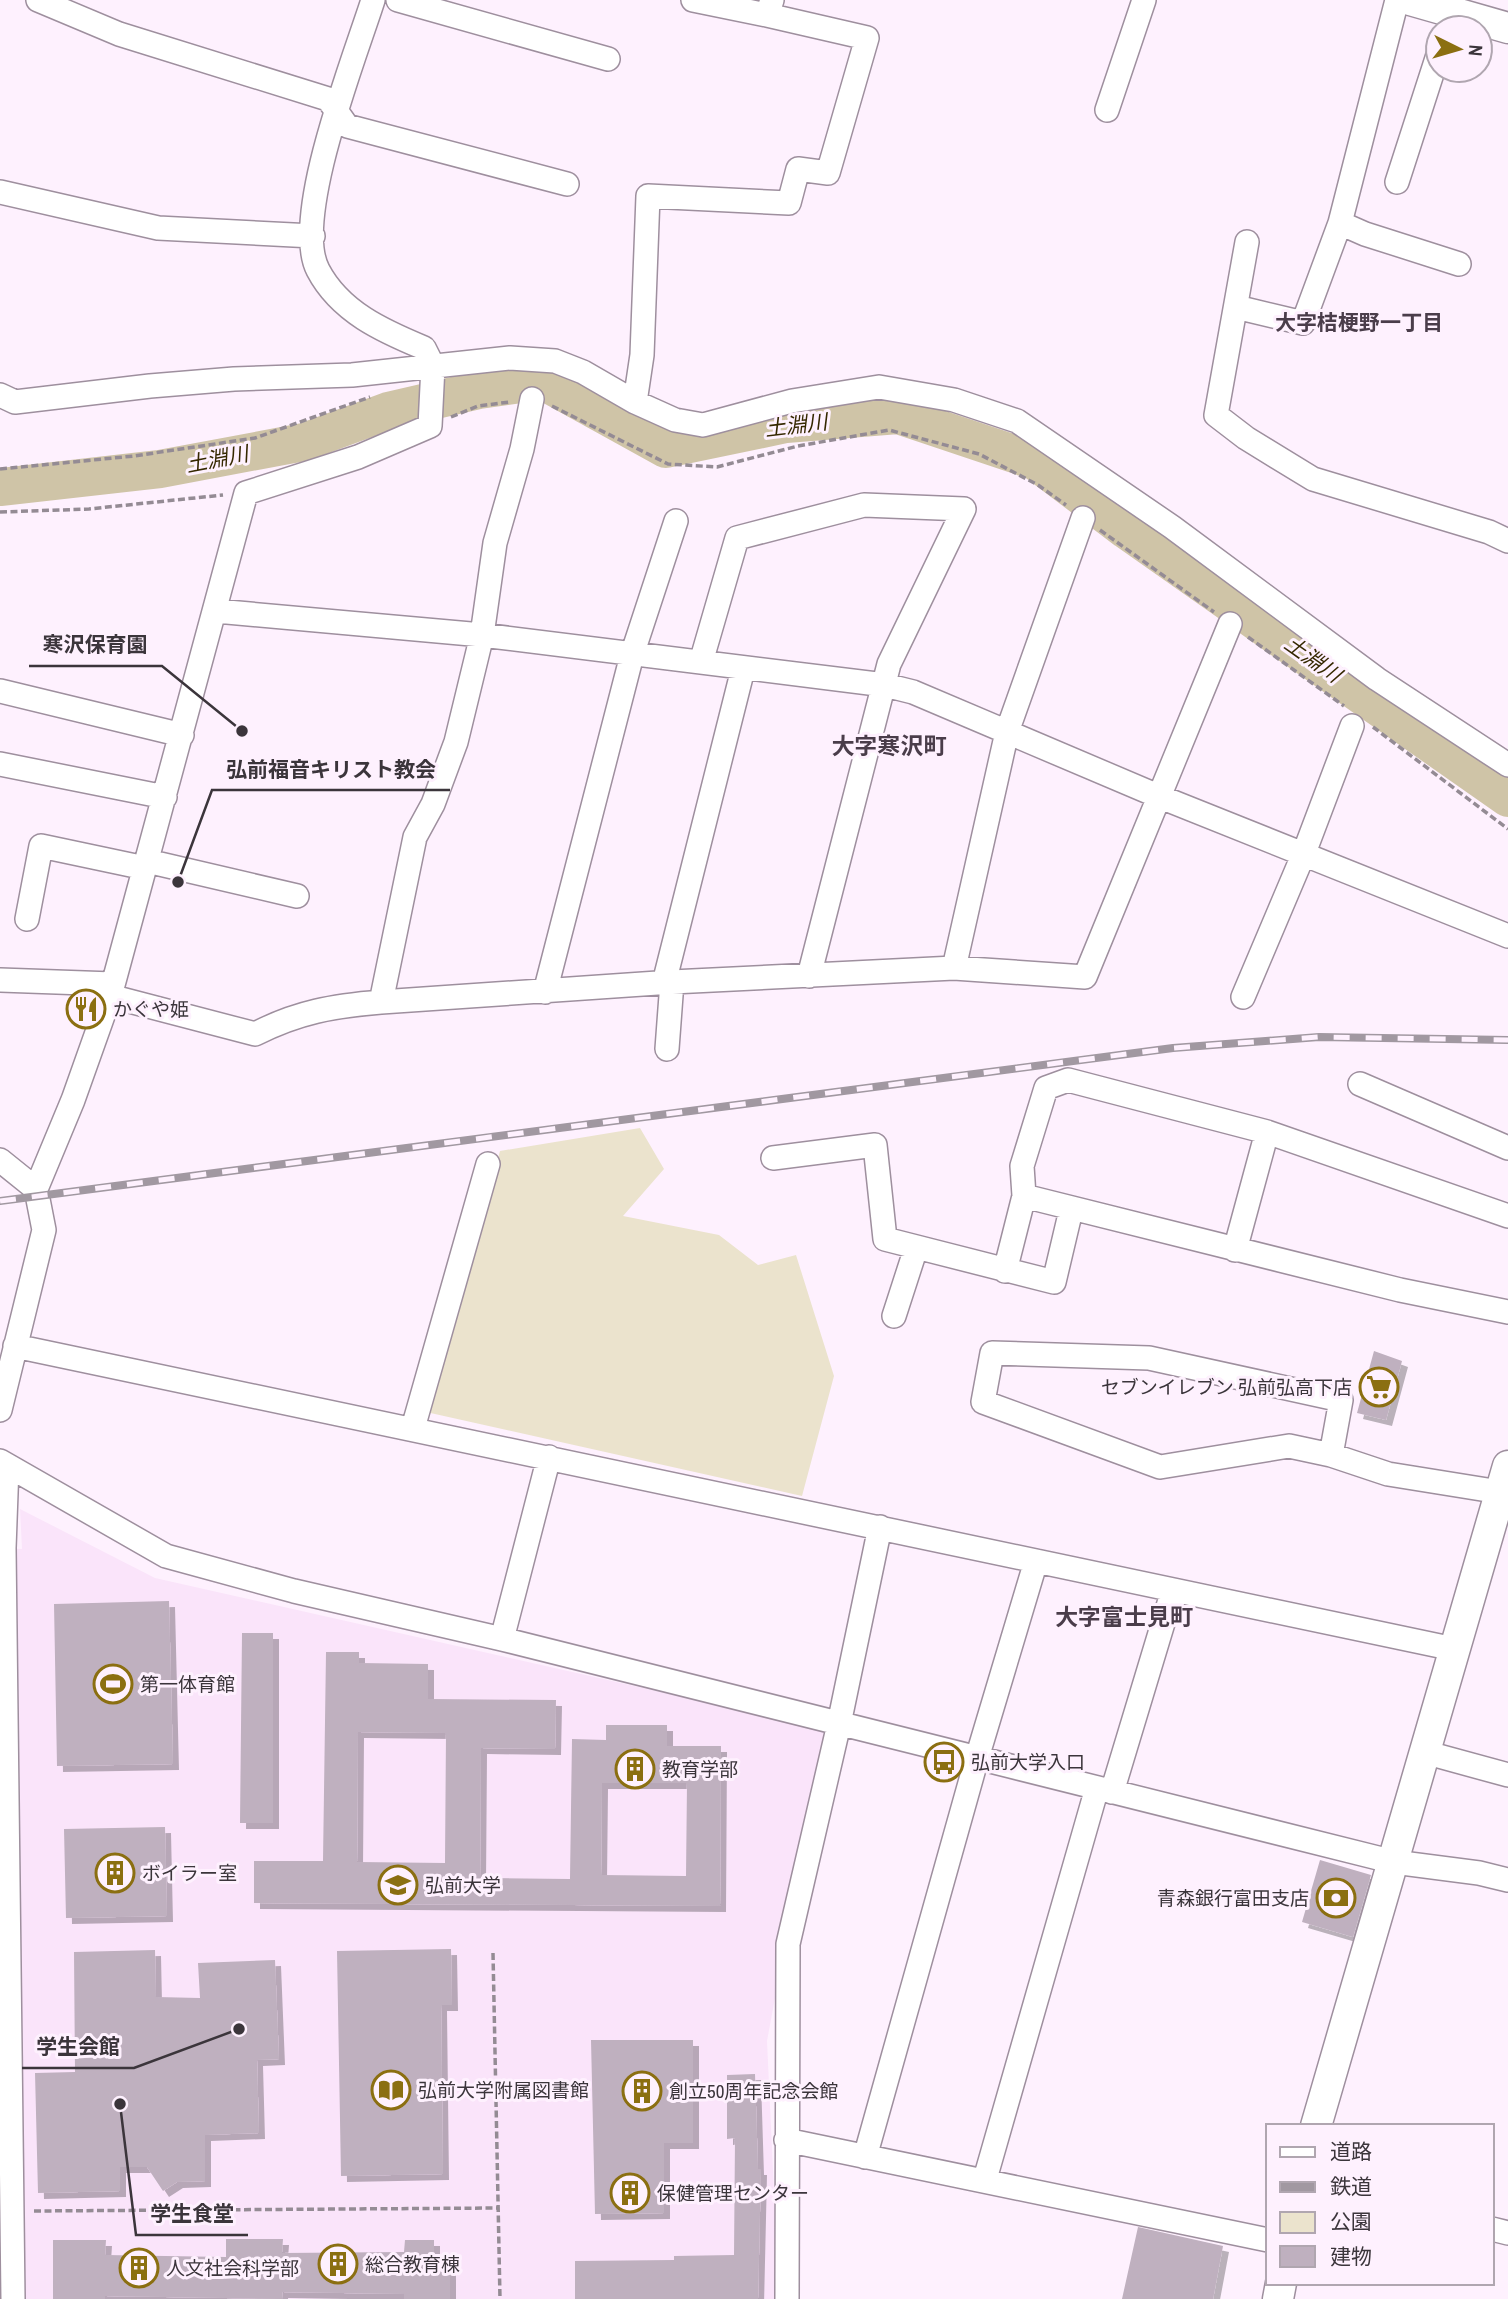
<svg xmlns="http://www.w3.org/2000/svg" width="1508" height="2299" font-family="'Archivo Narrow','Noto Sans JP',sans-serif">
<style>
.built{fill:#fae4fa}
.green{fill:#ebe3cd}
.lines{fill:none;stroke-linecap:round;stroke-linejoin:round}
.river{stroke:#cfc4a7;stroke-width:38}
.building{fill:#bfb0bf;fill-rule:evenodd;filter:url(#shadow)}
.minor-casing{stroke:#9e8f9e;stroke-width:26}
.tertiary-casing{stroke:#9e8f9e;stroke-width:33}
.path{stroke:#948b94;stroke-width:3.5;stroke-dasharray:7 3.5;stroke-linecap:butt}
.minor{stroke:#fff;stroke-width:23}
.tertiary{stroke:#fff;stroke-width:30}
.rail-casing{stroke:#a198a1;stroke-width:8}
.rail{stroke:#fef1fe;stroke-width:5;stroke-dasharray:16;stroke-linecap:butt}
.labels{text-anchor:middle;dominant-baseline:central;stroke-width:6;stroke-linejoin:round;paint-order:stroke}
.poi-label{font-size:19px;fill:#3b353b;stroke:#fef1fe;text-anchor:start}
.neighbourhood-label{font-size:21px;font-weight:bold;fill:#4a3d4a;stroke:#fef1fe}
.water-label{font-size:21px;font-style:italic;fill:#352801;stroke:#fef1fe}
.quarter-label{font-size:23px;font-weight:bold;fill:#4a3d4a;stroke:#fef1fe}
.leader{fill:none;stroke:#3b353b;stroke-width:2.5}
.callout-dot{fill:#3b353b;stroke:#fef1fe;stroke-width:2.5}
.callout-label{font-size:21px;text-anchor:middle;font-weight:bold;fill:#3b353b;stroke:#fef1fe;stroke-width:6;stroke-linejoin:round;paint-order:stroke}
</style>
<defs>
<filter id="shadow"><feDropShadow dx="6" dy="6" stdDeviation="0" flood-color="#0004"/></filter>
</defs>
<rect width="100%" height="100%" fill="#fef1fe"/>
<path class="built" d="M20,1509L155,1578L825,1729L767,2041L779,2299H0V1548L22,1549Z"/>
<path class="green" d="M640,1128L664,1169L623,1216L719,1235L758,1265L796,1255L834,1376L802,1496L426,1412L500,1151Z"/>
<g class="lines">
<path class="river" d="M0,487L160,469L304,442L388,411L479,390L543,381L666,449L786,424L898,415L1035,461L1126,530L1508,798"/>
</g>
<path class="building" d="M1374,1351L1402,1361L1386,1420L1357,1413Z
M169,1601L173,1764L57,1766L54,1604Z
M242,1633H273V1823H240Z
M326,1652H359V1663L428,1664V1699L556,1700L555,1749L481,1748L480,1878L570,1879L572,1739L606,1740V1725H667V1746H721L720,1906L254,1903V1861H323ZM358,1732L446,1733L445,1863L357,1862ZM602,1783H687L686,1876L601,1875Z
M165,1827L167,1916L66,1918L64,1829Z
M1320,1860L1371,1875L1353,1937L1302,1922Z
M451,1949L452,2005H441L443,2174L341,2176L337,1951Z
M155,1950L156,1997L200,1998L198,1963L275,1960L279,2059L257,2060L259,2133L205,2135V2181L177,2182L163,2191L147,2167H120V2191L38,2193L35,2073L75,2072L74,1952Z
M591,2040H693V2143H664V2213L595,2214Z
M755,2074L758,2169H761L758,2299H575V2261L674,2260V2256L734,2255L735,2138L727,2139V2075Z
M1138,2227L1223,2246L1213,2299H1122Z
M226,2239H283L282,2253L404,2252L405,2240H434V2256H450V2299H404V2294L282,2292L283,2299L105,2296V2299H53V2240H106L105,2255L226,2257Z"/>
<g class="lines">
<defs>
<path id="minor" d="M38,0L119,34L328,99L347,126L567,184
M398,0L608,59
M693,0L767,15
M1397,0L1340,223L1365,234L1459,264
M1107,110L1144,0
M1397,182L1438,55
M0,192L158,228L313,236
M1247,242L1216,415L1246,438L1313,479L1489,532L1508,541
M1236,307L1303,323L1340,223
M0,395L15,402L150,386L234,379L352,375L510,358L555,361L583,372L635,402L675,420L703,425L792,401L879,387L954,400L1017,421L1172,527L1377,679L1508,765
M635,402L642,355L648,196L789,203L798,169L828,173L867,38L767,15L772,0
M216,611L482,635L885,685L913,692L1158,796L1508,936
M701,662L737,538L864,505L964,509L889,664L809,976
M0,691L182,735
M0,764L165,797
M147,861L297,896
M27,919L41,846L145,868
M954,968L1007,732L1083,518
M0,980L113,984
M664,983L743,669
M545,992L632,655L676,521
M110,996L255,1034C298,1012 333,1006 381,1002L672,982L954,968L1085,977L1230,624
M1243,997L1304,853L1352,726
M381,1002L415,837L433,804L456,742L482,635L495,543L522,449L532,399
M667,1049L672,982
M1360,1084L1508,1148
M773,1158L875,1145L885,1239L1054,1282L1071,1210
M0,1160L36,1189
M1024,1196L1400,1290L1508,1312
M1235,1250L1267,1132L1508,1216
M1005,1271L1024,1196L1022,1166L1046,1088L1068,1080L1267,1132
M894,1316L916,1248
M15,1346L1454,1649
M0,1410L44,1230L36,1189L73,1100L110,996L246,493L358,457L430,426L433,366L424,348C383,331 340,312 318,270C291,218 355,57 373,0
M413,1428L488,1164
M1331,1455L1341,1400L1149,1358L992,1353L983,1402L1160,1467L1289,1446L1331,1455L1388,1474L1500,1492
M0,1461L166,1556L294,1591L502,1639L1394,1862L1479,1873L1508,1880
M7,1466L4,1548L13,2299
M502,1639L549,1457
M1424,1752L1508,1775
M1112,1792L1173,1590
M786,2140L1268,2240
M865,2157L977,1758L1036,1561
M985,2179L1097,1788
M1492,2229L1508,2233
M787,2299L788,1944L839,1724L880,1527"/>
<path id="tertiary" d="M1410,0L1508,28
M1316,2126L1508,1466
M1278,2299L1281,2283"/>
</defs>
<use href="#minor" class="minor-casing"/>
<use href="#tertiary" class="tertiary-casing"/>
<path class="path" d="M552,406L668,464L717,467L798,446L889,430L979,454L1038,485L1066,505
M451,417L478,406L510,402
M0,469L134,456L255,438L370,397
M0,512L89,509L223,495
M1100,530L1214,612
M1248,637L1344,706
M1373,727L1508,829
M493,1953L500,2299
M34,2211L499,2208"/>
<use href="#minor" class="minor"/>
<use href="#tertiary" class="tertiary"/>
<defs>
<path id="rail" d="M0,1201L1173,1048L1319,1037L1508,1040"/>
</defs>
<use href="#rail" class="rail-casing"/>
<use href="#rail" class="rail"/>
</g>
<defs>
<symbol id="restaurant-ring" viewBox="-11 -11 22 22"><circle r="9.5" fill="#fef1fe" stroke="#8b6f11" stroke-width="1.5"/><path d="M-5-6h1v4h1v-4h1v4h1v-4h1v5L-1.5 .5V6h-2V.5L-5-1ZM5-6V6H3V1.5H1.5Q1.5-4 5-6Z" fill="#8b6f11"/></symbol>
<symbol id="supermarket-ring" viewBox="-11 -11 22 22"><circle r="9.5" fill="#fef1fe" stroke="#8b6f11" stroke-width="1.5"/><path d="M-6-5.5h2.5l.6 2H6L4.5 2H-2.5L-4.4-4H-6ZM-1.5 3.2a1.3 1.3 0 1 0 .1 0ZM3 3.2a1.3 1.3 0 1 0 .1 0Z" fill="#8b6f11"/></symbol>
<symbol id="stadium-ring" viewBox="-11 -11 22 22"><circle r="9.5" fill="#fef1fe" stroke="#8b6f11" stroke-width="1.5"/><path d="M0-5a6.5 5 0 1 0 0 10a6.5 5 0 1 0 0-10ZM-3.5-1.8h7v3.6h-7Z" fill="#8b6f11"/></symbol>
<symbol id="bus-ring" viewBox="-11 -11 22 22"><circle r="9.5" fill="#fef1fe" stroke="#8b6f11" stroke-width="1.5"/><path d="M-5-6H5V4H4V6H2V4H-2V6H-4V4H-5ZM-3.5-4V0h7V-4ZM-3.5 1.2v1.5H-2V1.2ZM2 1.2v1.5H3.5V1.2Z" fill="#8b6f11"/></symbol>
<symbol id="building-ring" viewBox="-11 -11 22 22"><circle r="9.5" fill="#fef1fe" stroke="#8b6f11" stroke-width="1.5"/><path d="M-4-6H4V6H1V3H-1V6H-4ZM-2.5-4.3h1.7v1.8h-1.7ZM.8-4.3h1.7v1.8H.8ZM-2.5-1h1.7V.8h-1.7ZM.8-1h1.7V.8H.8Z" fill="#8b6f11"/></symbol>
<symbol id="university-ring" viewBox="-11 -11 22 22"><circle r="9.5" fill="#fef1fe" stroke="#8b6f11" stroke-width="1.5"/><path d="M0-5L7-2L0 1L-7-2ZM-4 1L0 2.5L4 1V4Q0 6-4 4Z" fill="#8b6f11"/></symbol>
<symbol id="bank-ring" viewBox="-11 -11 22 22"><circle r="9.5" fill="#fef1fe" stroke="#8b6f11" stroke-width="1.5"/><path d="M-6-4H6V4H-6ZM0-2.3a2.3 2.3 0 1 0 0 4.6a2.3 2.3 0 1 0 0-4.6Z" fill="#8b6f11"/></symbol>
<symbol id="library-ring" viewBox="-11 -11 22 22"><circle r="9.5" fill="#fef1fe" stroke="#8b6f11" stroke-width="1.5"/><path d="M-6-4Q-3-5.5-.7-3.5V5Q-3 3-6 4ZM6-4Q3-5.5 .7-3.5V5Q3 3 6 4Z" fill="#8b6f11"/></symbol>
</defs>
<g fill-rule="evenodd">
<use href="#restaurant-ring" x="64" y="987" width="44" height="44"/>
<use href="#supermarket-ring" x="1357" y="1365" width="44" height="44"/>
<use href="#stadium-ring" x="91" y="1662" width="44" height="44"/>
<use href="#bus-ring" x="922" y="1740" width="44" height="44"/>
<use href="#building-ring" x="613" y="1747" width="44" height="44"/>
<use href="#building-ring" x="93" y="1851" width="44" height="44"/>
<use href="#university-ring" x="376" y="1863" width="44" height="44"/>
<use href="#bank-ring" x="1314" y="1876" width="44" height="44"/>
<use href="#library-ring" x="369" y="2068" width="44" height="44"/>
<use href="#building-ring" x="620" y="2069" width="44" height="44"/>
<use href="#building-ring" x="608" y="2171" width="44" height="44"/>
<use href="#building-ring" x="316" y="2242" width="44" height="44"/>
<use href="#building-ring" x="117" y="2246" width="44" height="44"/>
</g>
<g class="labels">
<g class="poi-label">
<text x="113" y="1009">かぐや姫</text>
<text x="1352" y="1387" text-anchor="end">セブンイレブン 弘前弘高下店</text>
<text x="140" y="1684">第一体育館</text>
<text x="971" y="1762">弘前大学入口</text>
<text x="662" y="1769">教育学部</text>
<text x="142" y="1873">ボイラー室</text>
<text x="425" y="1885">弘前大学</text>
<text x="1309" y="1898" text-anchor="end">青森銀行富田支店</text>
<text x="418" y="2090">弘前大学附属図書館</text>
<text x="669" y="2091">創立50周年記念会館</text>
<text x="657" y="2193">保健管理センター</text>
<text x="365" y="2264">総合教育棟</text>
<text x="166" y="2268">人文社会科学部</text>
</g>
<g class="neighbourhood-label">
<text x="1359" y="322">大字桔梗野一丁目</text>
</g>
<g class="water-label">
<text transform="translate(796 425) rotate(-7)">土淵川</text>
<text transform="translate(217 459) rotate(-11)">土淵川</text>
<text transform="translate(1313 659) rotate(35)">土淵川</text>
</g>
<g class="quarter-label">
<text x="889" y="745">大字寒沢町</text>
<text x="1124" y="1616">大字富士見町</text>
</g>
</g>
<path class="leader" d="M242 731L162 666H29M178 882L212 790H450M239 2029L134 2068H22M120 2104L136 2235H248"/>
<g class="callout-dot">
<circle cx="242" cy="731" r="7"/>
<circle cx="178" cy="882" r="7"/>
<circle cx="239" cy="2029" r="7"/>
<circle cx="120" cy="2104" r="7"/>
</g>
<g class="callout-label">
<text x="95" y="652">寒沢保育園</text>
<text x="331" y="777">弘前福音キリスト教会</text>
<text x="78" y="2054">学生会館</text>
<text x="192" y="2221">学生食堂</text>
</g>
<rect x="1266" y="2124" width="228" height="161" fill="#fef1fe" stroke="#b0a6b0" stroke-width="2"/>
<rect x="1280" y="2147" width="35" height="10" fill="#ffffff" stroke="#b0a6b0" stroke-width="2"/>
<text x="1330" y="2159" font-size="21" fill="#3b353b">道路</text>
<rect x="1280" y="2182" width="35" height="10" fill="#a198a1" stroke="#b0a6b0" stroke-width="2"/>
<text x="1330" y="2194" font-size="21" fill="#3b353b">鉄道</text>
<rect x="1280" y="2212" width="35" height="21" fill="#ebe3cd" stroke="#b0a6b0" stroke-width="2"/>
<text x="1330" y="2229" font-size="21" fill="#3b353b">公園</text>
<rect x="1280" y="2246" width="35" height="21" fill="#bfb0bf" stroke="#b0a6b0" stroke-width="2"/>
<text x="1330" y="2264" font-size="21" fill="#3b353b">建物</text>
<g transform="translate(1459 49) rotate(95)"><circle r="33" fill="#fef1fe" stroke="#b0a6b0" stroke-width="2"/>
<path d="M0-5L12 26L0 18L-12 26Z" fill="#8b6f11"/>
<text y="-10" font-size="19" font-weight="bold" text-anchor="middle" fill="#3b353b">N</text>
</g>
</svg>
